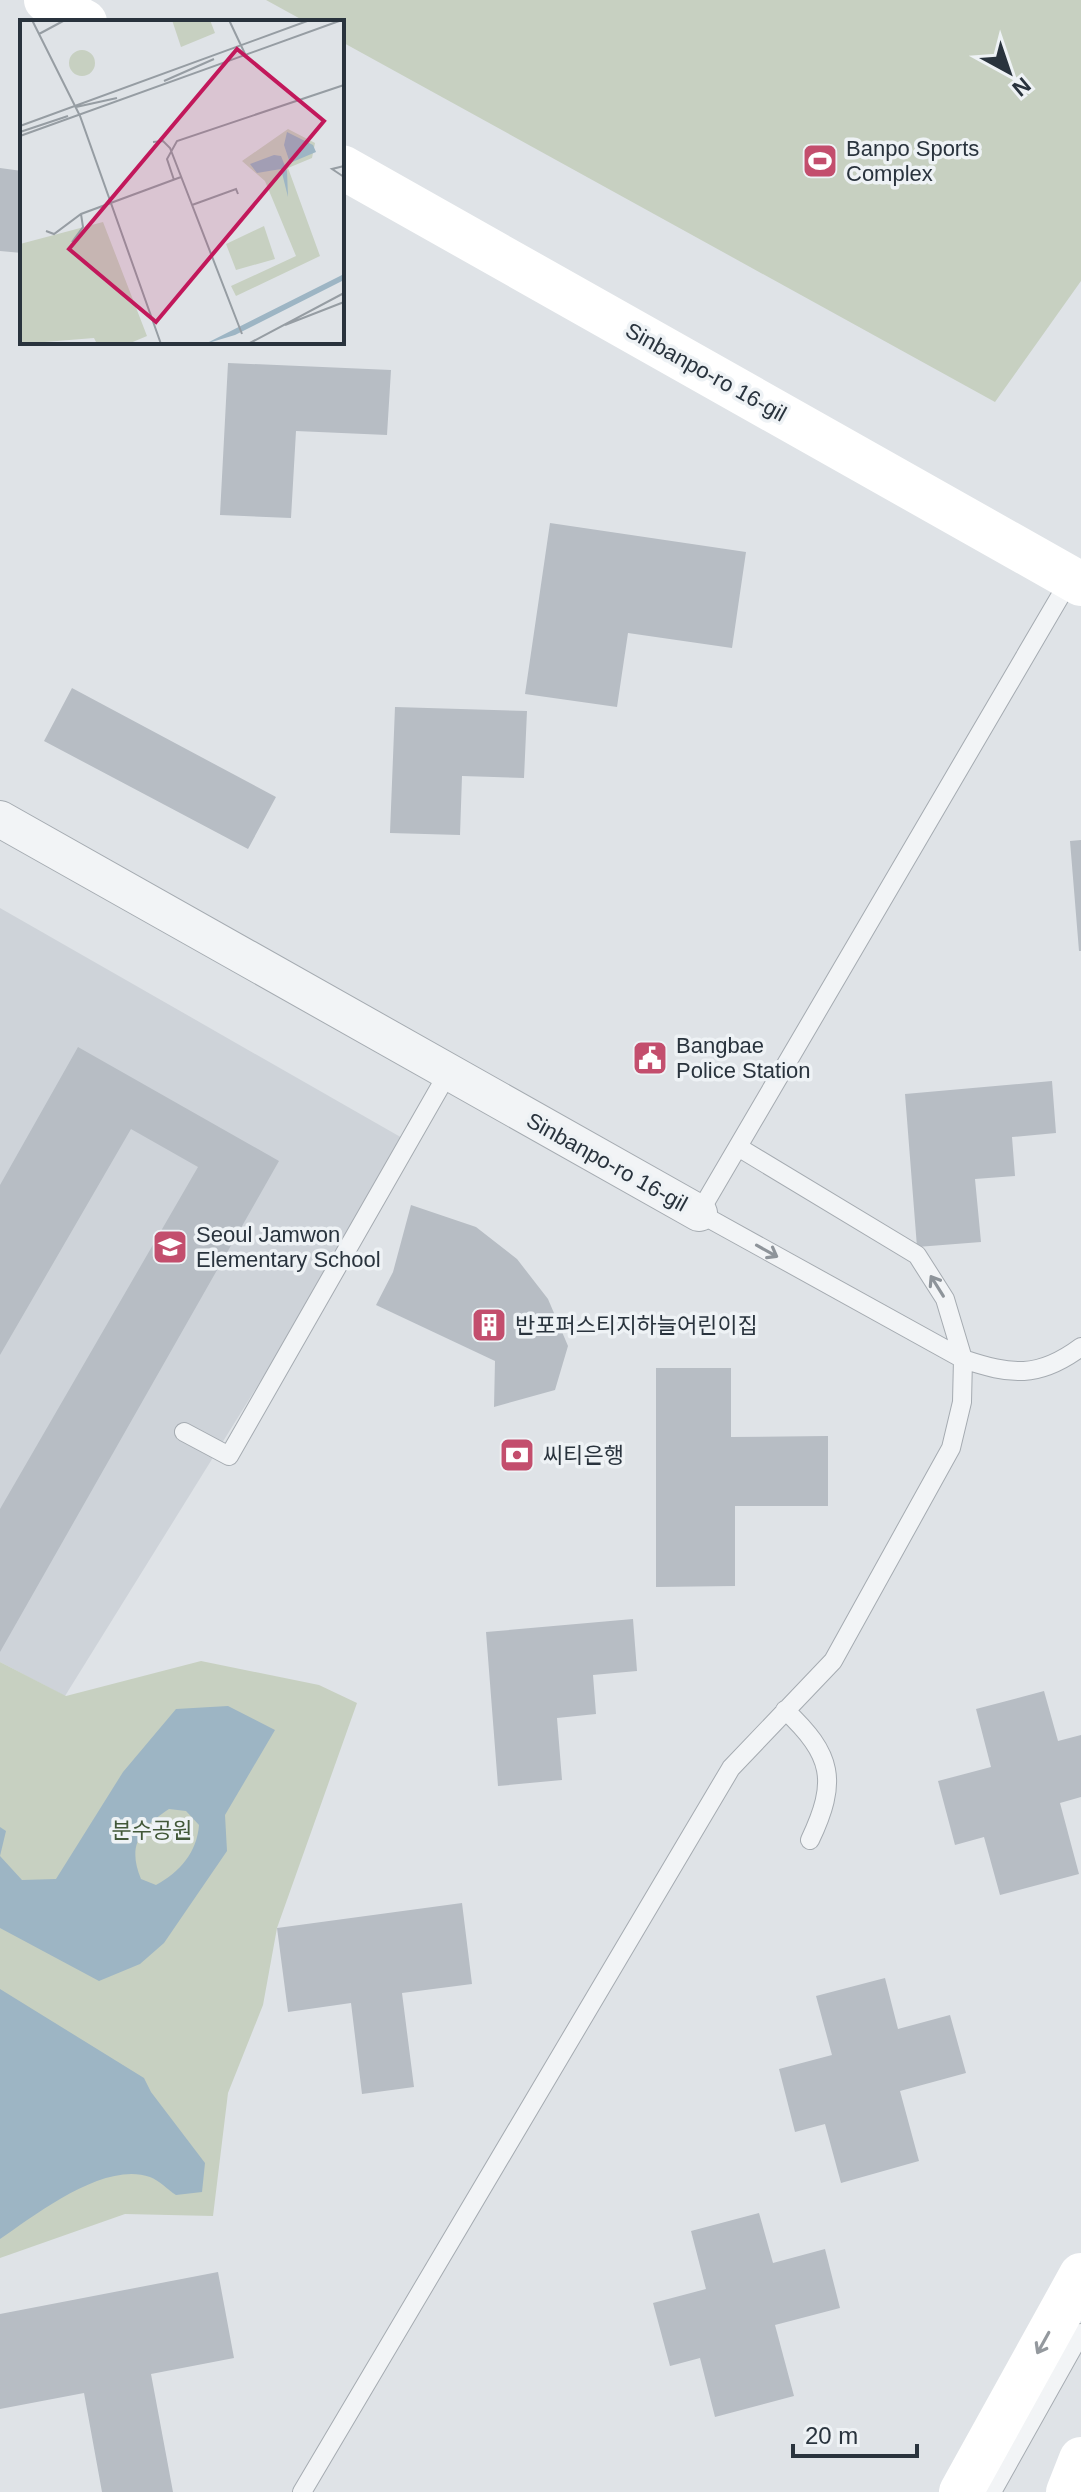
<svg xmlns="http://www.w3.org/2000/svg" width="1081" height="2492" font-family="Helvetica,'Noto Sans KR',sans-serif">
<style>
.built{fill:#ced3d9}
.green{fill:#c7d0c1}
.water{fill:#9db5c4;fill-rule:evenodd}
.building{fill:#b7bdc4}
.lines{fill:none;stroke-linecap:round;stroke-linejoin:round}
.lane-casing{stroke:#a5abb1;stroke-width:20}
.street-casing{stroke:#a5abb1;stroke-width:38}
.lane{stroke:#f2f4f6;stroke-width:18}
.street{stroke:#f2f4f6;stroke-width:36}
.secondary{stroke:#fff;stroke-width:44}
.oneway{stroke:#8e949a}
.oneway2{stroke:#94999e}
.labels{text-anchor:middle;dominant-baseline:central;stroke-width:7;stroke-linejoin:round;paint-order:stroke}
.poi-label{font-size:22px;fill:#29333d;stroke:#eef2f5;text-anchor:start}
.street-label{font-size:22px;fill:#29333d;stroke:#eef2f5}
.park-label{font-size:22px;fill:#425838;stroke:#eef2f5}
.inset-road{fill:none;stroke:#969da3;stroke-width:2}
.view{fill:#c2185b;fill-opacity:0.15;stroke:#c2185b;stroke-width:4}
.inset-edge{fill:none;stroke:#29333d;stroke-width:4}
</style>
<rect width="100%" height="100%" fill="#dfe3e7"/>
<path class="built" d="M0,908L404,1139L276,1356L65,1696L0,1662Z"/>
<path class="green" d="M266,0H1081V281L995,402L342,42V22H306Z
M201,1661L319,1685L357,1703L277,1928L263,2005L228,2093L213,2216L125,2214L0,2258V1662L66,1696Z"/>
<path class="water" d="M228,1706L275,1730L225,1815L227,1851L164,1943L140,1964L99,1981L0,1928V1827L6,1831L0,1856L22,1880L56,1879L123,1772L176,1709ZM169,1809L186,1811L199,1825C197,1852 180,1872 156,1885L141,1879C127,1846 140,1828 169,1809Z
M0,1989L144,2078L151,2092L205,2163L202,2192L176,2195C168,2190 159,2180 150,2177C104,2161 37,2214 0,2239Z"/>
<path class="building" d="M0,168L22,171V253L0,251Z
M228,363L391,370L387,435L296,431L291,518L220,515Z
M550,523L746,552L732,648L628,633L617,707L525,694Z
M72,688L276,797L248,849L44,741Z
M395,707L527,711L524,778L462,776L460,835L390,833Z
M1081,840V951H1079L1070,841Z
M78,1047L279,1161L0,1652V1509L198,1167L131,1129L0,1355V1185Z
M1052,1081L1056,1133L1012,1137L1015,1176L975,1179L981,1242L917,1247L905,1094Z
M411,1205L476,1227L517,1259L548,1299L568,1346L555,1390L494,1407L495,1361L376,1305L393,1272Z
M656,1368H731V1437L828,1436V1506H735V1586L656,1587Z
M633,1619L637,1671L593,1675L596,1714L557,1718L562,1780L498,1786L486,1632Z
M1044,1691L1058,1741L1081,1735V1797L1060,1803L1079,1874L1000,1895L984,1837L955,1845L938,1781L991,1767L976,1709Z
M462,1903L472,1984L402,1993L414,2087L362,2094L351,2003L288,2012L277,1928Z
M885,1978L898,2029L950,2015L966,2073L900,2091L919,2161L841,2183L825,2124L795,2132L779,2069L832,2055L816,1996Z
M759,2213L773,2263L825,2249L840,2308L775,2325L794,2396L715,2417L700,2358L670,2366L653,2303L706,2289L691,2231Z
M218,2272L234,2358L151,2374L173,2492H102L84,2393L0,2409V2314Z"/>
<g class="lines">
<defs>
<path id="lane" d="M1072,576L699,1213L963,1359C1011,1375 1038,1379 1081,1347
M184,1432L229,1456L448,1073
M785,1710C833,1755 838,1781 810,1840
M302,2492L731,1768L833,1661L951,1448L962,1402L963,1359L945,1299L917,1255L738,1147
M992,2492L1081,2333"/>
<path id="street" d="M0,819L699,1213"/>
</defs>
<use href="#lane" class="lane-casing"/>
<use href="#street" class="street-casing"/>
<use href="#lane" class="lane"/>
<use href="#street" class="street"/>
<path class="secondary" d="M46,0L85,22
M342,167L1081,584
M961,2492L1081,2275
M1068,2492L1081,2459"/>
</g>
<defs><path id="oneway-shaft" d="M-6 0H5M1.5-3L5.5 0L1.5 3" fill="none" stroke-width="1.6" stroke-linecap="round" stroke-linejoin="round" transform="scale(2)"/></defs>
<g class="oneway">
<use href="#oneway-shaft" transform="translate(767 1251) rotate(29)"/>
<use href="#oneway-shaft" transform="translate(937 1286) rotate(-122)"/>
</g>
<use class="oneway2" href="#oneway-shaft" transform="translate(1043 2343) rotate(119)"/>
<defs>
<symbol id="stadium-square" viewBox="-11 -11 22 22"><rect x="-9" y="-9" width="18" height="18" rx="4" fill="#c34e6d" stroke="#eef2f5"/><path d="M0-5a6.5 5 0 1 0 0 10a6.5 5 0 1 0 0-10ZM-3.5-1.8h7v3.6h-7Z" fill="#fff"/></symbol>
<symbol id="civic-square" viewBox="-11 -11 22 22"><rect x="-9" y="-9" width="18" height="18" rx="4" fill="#c34e6d" stroke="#eef2f5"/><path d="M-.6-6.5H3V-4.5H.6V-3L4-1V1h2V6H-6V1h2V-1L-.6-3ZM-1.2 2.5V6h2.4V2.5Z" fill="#fff"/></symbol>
<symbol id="school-square" viewBox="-11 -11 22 22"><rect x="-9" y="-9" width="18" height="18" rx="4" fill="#c34e6d" stroke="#eef2f5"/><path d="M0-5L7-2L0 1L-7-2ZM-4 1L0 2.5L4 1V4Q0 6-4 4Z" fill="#fff"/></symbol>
<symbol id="building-square" viewBox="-11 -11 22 22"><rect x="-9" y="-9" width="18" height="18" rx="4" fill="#c34e6d" stroke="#eef2f5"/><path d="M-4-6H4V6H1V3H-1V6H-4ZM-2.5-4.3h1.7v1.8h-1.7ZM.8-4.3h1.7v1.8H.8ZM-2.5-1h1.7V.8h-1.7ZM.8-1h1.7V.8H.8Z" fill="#fff"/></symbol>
<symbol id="bank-square" viewBox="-11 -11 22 22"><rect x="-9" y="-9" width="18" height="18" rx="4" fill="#c34e6d" stroke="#eef2f5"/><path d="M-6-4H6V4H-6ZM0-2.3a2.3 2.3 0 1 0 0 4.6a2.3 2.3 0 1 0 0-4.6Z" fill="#fff"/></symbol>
</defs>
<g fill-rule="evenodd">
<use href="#stadium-square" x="800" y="141" width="40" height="40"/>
<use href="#civic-square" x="630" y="1038" width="40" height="40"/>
<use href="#school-square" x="150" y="1227" width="40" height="40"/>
<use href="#building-square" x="469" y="1305" width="40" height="40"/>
<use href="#bank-square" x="497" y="1435" width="40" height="40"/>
</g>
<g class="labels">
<g class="poi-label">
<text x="846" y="148">Banpo Sports<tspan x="846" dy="25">Complex</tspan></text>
<text x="676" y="1045">Bangbae<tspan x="676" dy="25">Police Station</tspan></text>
<text x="196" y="1234">Seoul Jamwon<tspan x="196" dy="25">Elementary School</tspan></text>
<text x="515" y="1325">반포퍼스티지하늘어린이집</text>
<text x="543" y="1455">씨티은행</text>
</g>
<g class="street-label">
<text transform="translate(706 372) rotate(29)">Sinbanpo-ro 16-gil</text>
<text transform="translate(607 1162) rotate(29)">Sinbanpo-ro 16-gil</text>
</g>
<g class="park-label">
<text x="152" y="1830">분수공원</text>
</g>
</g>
<g transform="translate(20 20)">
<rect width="324" height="324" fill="#dfe3e7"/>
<path d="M152,0H190L195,13L161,27ZM49 43a13 13 0 1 1 26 0a13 13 0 1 1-26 0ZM268,109L295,123L292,138L268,148L300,236L216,276L211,266L276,236L245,161L222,141ZM83,202L127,316L108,324H77L74,318L0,324V224ZM244,206L255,239L216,250L206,224Z" fill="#c7d0c1"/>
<path d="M267,112L293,125L296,132L270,143L264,125ZM254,135L261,136L267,151L268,177L261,149L237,153L230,144ZM324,254V260L215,315L185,324Z" fill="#9db5c4"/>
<path class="inset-road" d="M12,0L60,96L141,324M209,0L226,36M19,14L45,0M144,61L194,39M56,87L97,78M0,106L290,0M0,112L48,96M0,116L322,0M133,122L143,121L150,128L222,314M324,146L312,149L324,157M154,160L147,139L157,121L324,65M172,185L216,169L218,174M26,211L34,214L61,194L161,157M52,222L63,207L61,194M265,305L324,282M228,324L324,273"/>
<path class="view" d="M217,29L304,101L136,302L49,229Z"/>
<rect width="324" height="324" class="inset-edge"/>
</g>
<g transform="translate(1009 72) rotate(140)" stroke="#eef2f5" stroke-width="6" paint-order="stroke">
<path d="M0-6L14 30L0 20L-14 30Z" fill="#29333d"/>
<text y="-12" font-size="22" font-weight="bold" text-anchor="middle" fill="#29333d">N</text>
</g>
<path d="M793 2444v12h124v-12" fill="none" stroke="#29333d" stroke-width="4"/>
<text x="805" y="2444" font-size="24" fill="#29333d" stroke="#eef2f5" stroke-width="6" paint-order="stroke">20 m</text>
</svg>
